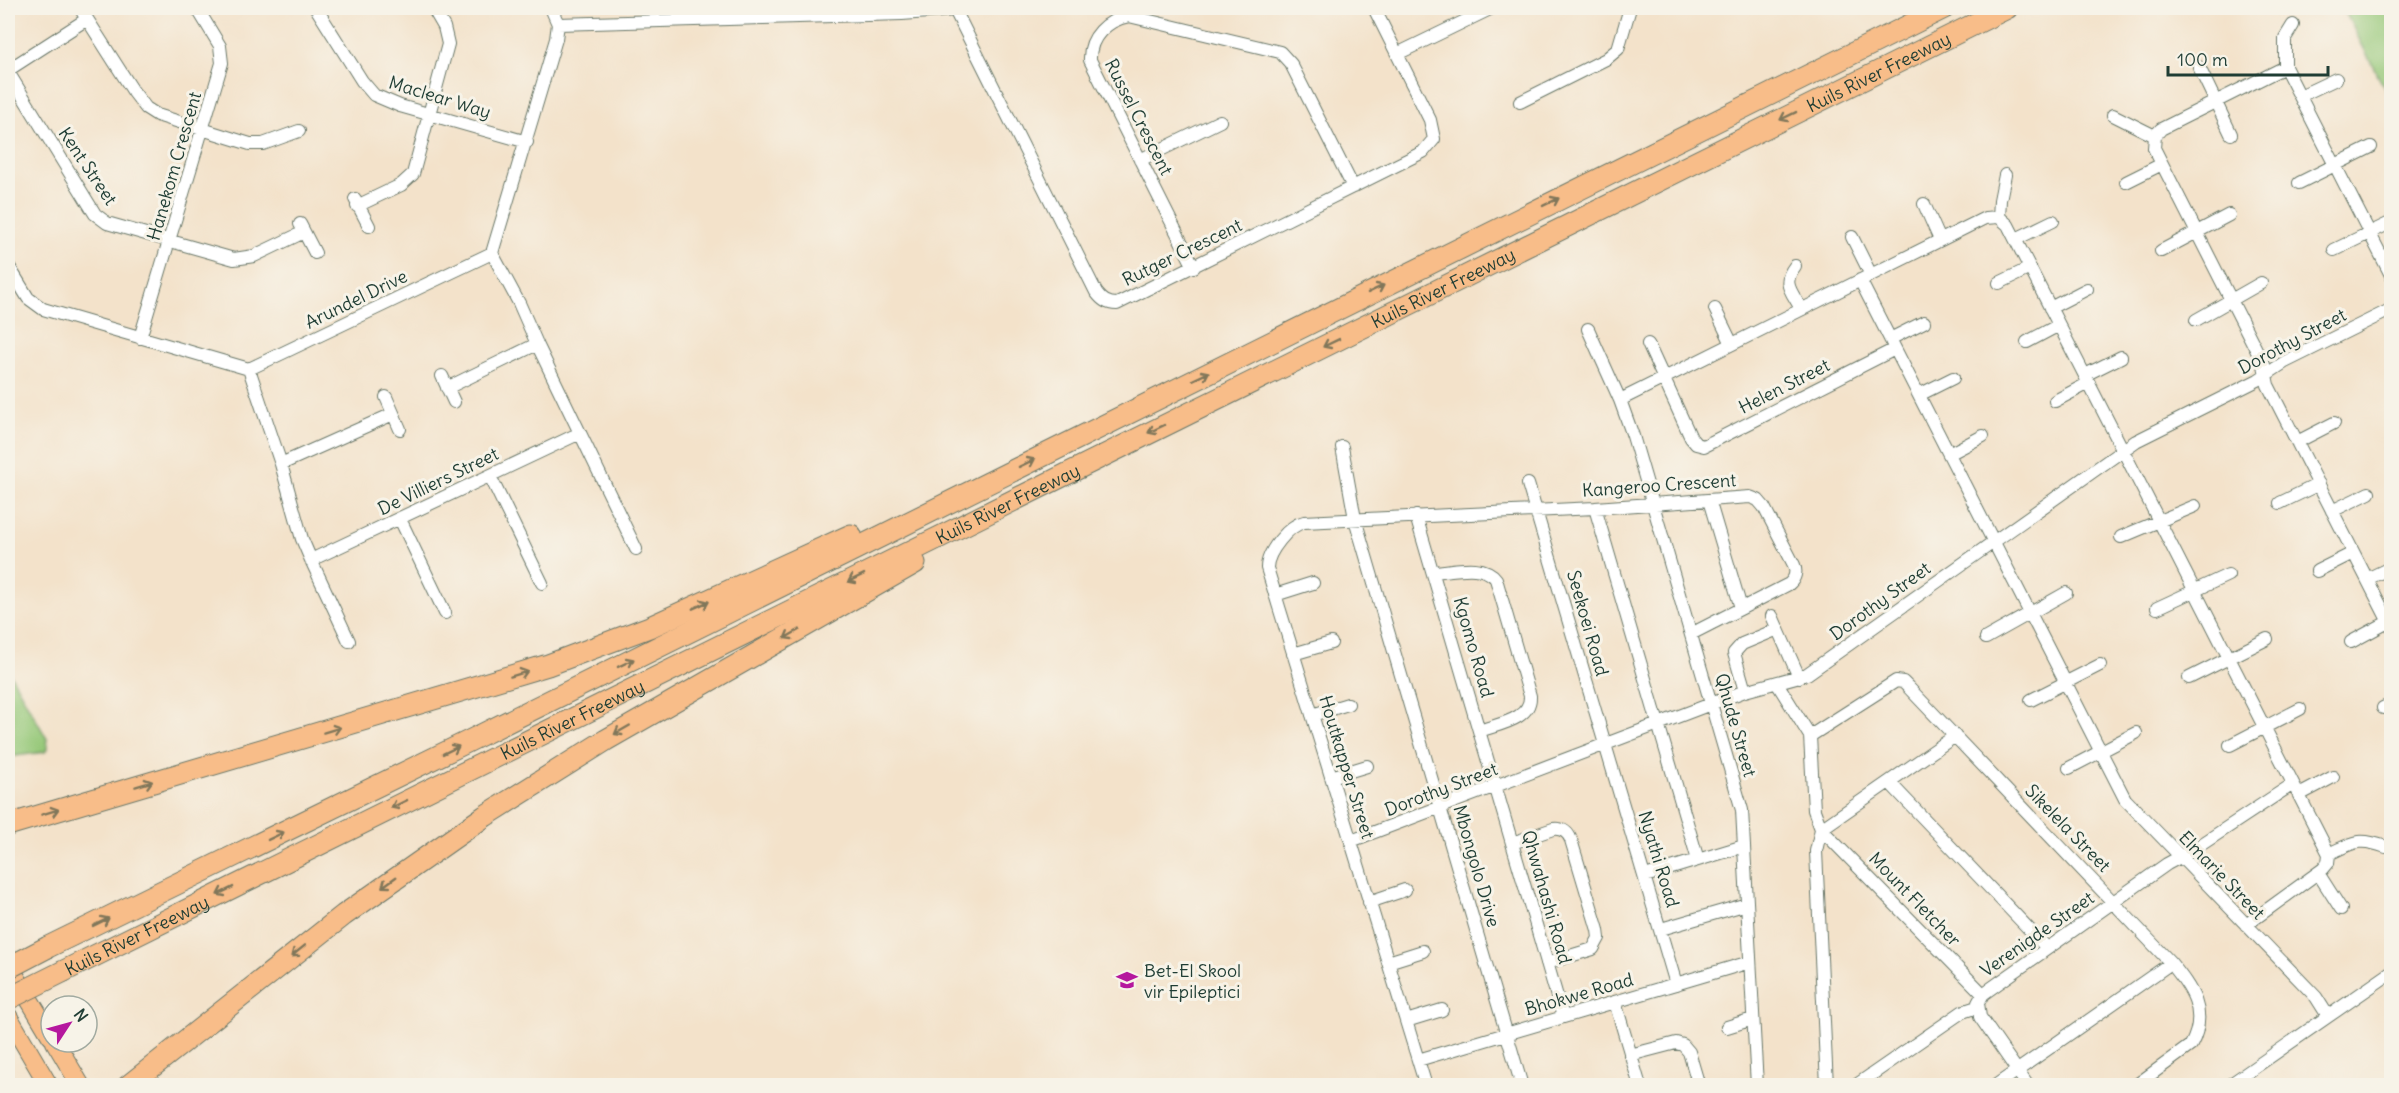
<svg xmlns="http://www.w3.org/2000/svg" width="2399" height="1093" font-family="Delius,sans-serif">
<style>
.green{fill:#95c878;stroke:#5a8256;stroke-width:1.5}
.lines{fill:none;stroke-linecap:round;stroke-linejoin:round}
.street-casing{stroke:#697768;stroke-width:14}
.primary-casing{stroke:#697768;stroke-width:20}
.highway-casing{stroke:#697768;stroke-width:23}
.street{stroke:#fff;stroke-width:12}
.primary{stroke:#f8bd89;stroke-width:18}
.highway{stroke:#f8bd89;stroke-width:21}
.highway-bridge-casing{stroke:#697768;stroke-width:23;stroke-linecap:butt}
.highway-bridge{stroke:#f8bd89;stroke-width:21}
.oneway{stroke:#81775a}
.labels{text-anchor:middle;dominant-baseline:central;stroke-width:6;stroke-linejoin:round;paint-order:stroke}
.street-label{font-size:18px;fill:#1f3d34;stroke:#f7f3e8}
.poi-label{font-size:18px;fill:#1f3d34;stroke:#f7f3e8;text-anchor:start}
</style>
<rect width="100%" height="100%" fill="#f7f3e8"/>
<filter id="ink" filterUnits="userSpaceOnUse"><feTurbulence type="fractalNoise" baseFrequency=".0167" numOctaves="2"/><feDisplacementMap in="SourceGraphic" scale="12" xChannelSelector="R" yChannelSelector="G"/><feConvolveMatrix kernelMatrix="1 2 1 2 8 2 1 2 1" color-interpolation-filters="sRGB"/></filter>
<filter id="wash" filterUnits="userSpaceOnUse"><feTurbulence type="fractalNoise" baseFrequency=".008" numOctaves="4" result="noise"/><feDisplacementMap in="SourceGraphic" scale="24" xChannelSelector="R" yChannelSelector="G"/><feGaussianBlur stdDeviation="1.35" result="paint"/><feColorMatrix in="noise" values="0 0 0 0 0 0 0 0 0 0 0 0 0 0 0 0 0 1.4 0 .05"/><feComposite in="paint" operator="in"/></filter>
<g filter="url(#wash)">
<rect width="100%" height="100%" fill="#f3e2ca"/>
<path class="green" d="M2343,8H2391V101Z
M8,670L47,739L48,747L45,752L8,757Z"/>
</g>
<g filter="url(#ink)">
<g class="lines">
<defs>
<path id="street" d="M80,8L133,91L146,108L157,115L250,144H263L299,131
M316,8L362,81L374,95L400,106L527,142
M955,10L1096,292C1102,300 1107,304 1117,304L1423,152L1434,139L1430,120L1374,8
M558,24L902,14L955,10L958,8
M2293,25L2285,38V67L2392,277
M1397,54L1492,8
M2199,67L2231,134
M8,70L87,19
M8,72L95,214L107,223L234,259L254,256L304,232
M2300,96L2336,79
M1520,102L1606,59L1618,49L1630,8
M2113,115L2155,136L2154,148L2264,365L2268,385L2392,628
M2155,136L2161,129L2285,67
M1140,160L1220,121
M2005,175L2000,200L1999,217L2008,225L2329,854L2328,863L2323,869L2246,925
M2126,182L2162,164
M2299,183L2371,147
M355,199L369,226
M1924,204L1940,240
M357,206L401,185L413,174L448,44L444,27L433,8
M300,224L315,253
M1852,237L1871,275
M2016,239L2053,221
M2334,250L2392,222
M2161,251L2229,215
M492,253L519,303L537,344L636,549
M8,265L28,298L43,309L249,369L492,253L556,39L558,24L551,8
M1795,266C1781,284 1792,291 1801,309
M1194,267L1090,60C1089,37 1107,20 1129,16L1280,52L1291,64L1353,187
M1860,280L2125,799L2316,997L2328,1016
M1999,283L2030,268
M2050,308L2087,289
M1715,309L1732,344
M2196,320L2261,283
M1588,329L1620,400L1633,436L1742,810L1757,1086
M140,338L222,63L220,46L197,8
M1890,339L1924,322
M2027,342L2059,325
M1648,344L1691,438L1696,444L1704,446L1895,349
M249,369L281,464L302,539L311,560L580,433
M2085,375L2121,357
M442,376L454,402
M447,388L537,344
M1919,395L1953,378
M386,397L400,429
M1620,400L1985,218L1999,217
M2055,401L2089,383
M2297,442L2334,423
M1342,447L1355,519L1522,1086
M1949,454L1983,436
M281,464L393,414
M490,476L542,583
M1528,484L1676,984
M1709,500L1741,608
M2280,503L2319,484
M1595,508L1698,860
M2332,511L2369,493
M1416,516L1563,1017
M400,519L445,613
M2121,537L2195,506
M311,560L349,641
M2317,571L2353,553
M1433,572C1452,571 1484,562 1496,579L1530,696C1531,720 1497,724 1480,731
M2367,579L2392,567
M1275,595L1313,583
M2157,608L2228,575
M1772,616L1799,677
M1986,638L2066,593
M2351,642L2388,622
M1293,654L1331,643
M2189,678L2267,639
M1777,683L1810,736
M1745,691L1734,653L1742,644L1778,629
M2031,700L2100,665
M2383,708L2392,704
M1312,715L1348,704
M1955,736L1821,829L1983,994
M2230,745L2300,709
M2069,768L2136,733
M1331,777L1367,766
M1889,782L2047,948
M2299,795L2333,777
M1351,841L1745,691L1807,674L2136,441L2258,380L2285,362L2392,309
M1512,843L1553,829C1562,828 1568,832 1571,840L1598,930L1599,938L1593,949L1547,963
M2329,854C2354,842 2358,837 2386,847
M2318,873L2341,909
M1645,876L1744,846
M1369,902L1405,890
M1661,929L1747,904
M1388,962L1423,951
M1615,1002L1640,1086
M1406,1021L1442,1010
M1727,1027L1753,1019
M1630,1055L1676,1043L1683,1045L1689,1052L1699,1086
M1418,1060L1750,962
M1426,1086L1267,568C1267,552 1289,525 1304,522L1595,508L1750,497L1758,500L1764,507L1794,565C1797,572 1795,579 1789,584L1691,634
M1827,1086L1816,851L1821,829L1814,810L1810,736L1896,681L1903,682L1908,687L2171,963C2191,988 2209,1011 2191,1045L2135,1086
M1855,1086L1962,1012L1977,1007
M1995,1086L2171,963
M2028,1086L1980,1017L1978,1003L1983,994L2167,864L2193,850L2293,784
M2228,1086L2392,972"/>
<path id="primary" d="M8,964L51,1036
M8,1016L49,1086
M55,1042L81,1086"/>
<g id="highway">
<path d="M8,825L548,665L652,626L851,535"/>
<path d="M48,947L469,741L1944,8"/>
<path id="s1" d="M64,971L2007,8"/>
<path d="M128,1086L344,915L485,816L606,740L915,563"/>
</g>
</defs>
<use href="#street" class="street-casing"/>
<use href="#primary" class="primary-casing"/>
<use href="#highway" class="highway-casing"/>
<use href="#street" class="street"/>
<use href="#primary" class="primary"/>
<use href="#highway" class="highway"/>
<defs>
<path id="highway-bridge" d="M8,968L48,947
M8,999L64,971"/>
</defs>
<use href="#highway-bridge" class="highway-bridge-casing"/>
<use href="#highway-bridge" class="highway-bridge"/>
</g>
<defs><path id="oneway-shaft" d="M-6 0H5M1.5-3L5.5 0L1.5 3" fill="none" stroke-width="1.6" stroke-linecap="round" stroke-linejoin="round" transform="scale(1.5)"/></defs>
<g class="oneway">
<use href="#oneway-shaft" transform="translate(1788 116) rotate(154)"/>
<use href="#oneway-shaft" transform="translate(1551 202) rotate(-26)"/>
<use href="#oneway-shaft" transform="translate(1376 289) rotate(-26)"/>
<use href="#oneway-shaft" transform="translate(1331 343) rotate(154)"/>
<use href="#oneway-shaft" transform="translate(1201 376) rotate(-26)"/>
<use href="#oneway-shaft" transform="translate(1156 429) rotate(154)"/>
<use href="#oneway-shaft" transform="translate(1027 463) rotate(-26)"/>
<use href="#oneway-shaft" transform="translate(856 578) rotate(154)"/>
<use href="#oneway-shaft" transform="translate(701 605) rotate(-24)"/>
<use href="#oneway-shaft" transform="translate(792 634) rotate(150)"/>
<use href="#oneway-shaft" transform="translate(626 663) rotate(-26)"/>
<use href="#oneway-shaft" transform="translate(519 674) rotate(-17)"/>
<use href="#oneway-shaft" transform="translate(332 730) rotate(-17)"/>
<use href="#oneway-shaft" transform="translate(622 730) rotate(150)"/>
<use href="#oneway-shaft" transform="translate(451 750) rotate(-26)"/>
<use href="#oneway-shaft" transform="translate(144 784) rotate(-17)"/>
<use href="#oneway-shaft" transform="translate(399 804) rotate(154)"/>
<use href="#oneway-shaft" transform="translate(50 812) rotate(-17)"/>
<use href="#oneway-shaft" transform="translate(276 836) rotate(-26)"/>
<use href="#oneway-shaft" transform="translate(389 882) rotate(144)"/>
<use href="#oneway-shaft" transform="translate(225 891) rotate(154)"/>
<use href="#oneway-shaft" transform="translate(101 922) rotate(-26)"/>
<use href="#oneway-shaft" transform="translate(298 951) rotate(141)"/>
</g>
</g>
<defs>
<symbol id="school-bare" viewBox="-9 -9 18 18"><path d="M0-5L7-2L0 1L-7-2ZM-4 1L0 2.5L4 1V4Q0 6-4 4Z" fill="#b5179e" stroke="#f7f3e8" stroke-width="2.5" paint-order="stroke"/></symbol>
</defs>
<g fill-rule="evenodd">
<use href="#school-bare" x="1112" y="965" width="30" height="30"/>
</g>
<g class="labels">
<g class="street-label">
<text stroke="none"><textPath href="#s1" startOffset="2025">Kuils River Freeway</textPath></text>
<text transform="translate(440 97) rotate(17)">Maclear Way</text>
<text transform="translate(1139 117) rotate(63)">Russel Crescent</text>
<text transform="translate(88 166) rotate(56)">Kent Street</text>
<text transform="translate(174 166) rotate(-74)">Hanekom Crescent</text>
<text transform="translate(1182 252) rotate(-26)">Rutger Crescent</text>
<text stroke="none"><textPath href="#s1" startOffset="1539">Kuils River Freeway</textPath></text>
<text transform="translate(356 299) rotate(-26)">Arundel Drive</text>
<text transform="translate(2292 341) rotate(-28)">Dorothy Street</text>
<text transform="translate(1784 386) rotate(-27)">Helen Street</text>
<text transform="translate(438 481) rotate(-26)">De Villiers Street</text>
<text transform="translate(1659 485) rotate(-4)">Kangeroo Crescent</text>
<text stroke="none"><textPath href="#s1" startOffset="1053">Kuils River Freeway</textPath></text>
<text transform="translate(1880 601) rotate(-36)">Dorothy Street</text>
<text transform="translate(1588 623) rotate(74)">Seekoei Road</text>
<text transform="translate(1474 647) rotate(74)">Kgomo Road</text>
<text stroke="none"><textPath href="#s1" startOffset="567">Kuils River Freeway</textPath></text>
<text transform="translate(1736 725) rotate(74)">Qhude Street</text>
<text transform="translate(1347 767) rotate(73)">Houtkapper Street</text>
<text transform="translate(1441 789) rotate(-21)">Dorothy Street</text>
<text transform="translate(2068 828) rotate(46)">Sikelela Street</text>
<text transform="translate(1659 859) rotate(73)">Nyathi Road</text>
<text transform="translate(1477 866) rotate(74)">Mbongolo Drive</text>
<text transform="translate(2222 875) rotate(46)">Elmarie Street</text>
<text transform="translate(1547 897) rotate(74)">Qhwahashi Road</text>
<text transform="translate(1915 899) rotate(46)">Mount Fletcher</text>
<text transform="translate(2037 934) rotate(-35)">Verenigde Street</text>
<text stroke="none"><textPath href="#s1" startOffset="81">Kuils River Freeway</textPath></text>
<text transform="translate(1579 994) rotate(-16)">Bhokwe Road</text>
</g>
<g class="poi-label">
<text x="1144" y="970">Bet-El Skool<tspan x="1144" dy="21">vir Epileptici</tspan></text>
</g>
</g>
<rect width="2399" height="1093" fill="none" stroke="#f7f3e8" stroke-width="30"/>
<g transform="translate(69 1024) rotate(54)"><circle r="28" fill="#f7f3e8" stroke="#a1aaa0" stroke-width="1.5"/>
<path d="M0-4.5L10 22L0 15L-10 22Z" fill="#b5179e"/>
<text y="-9" font-size="16" font-weight="bold" text-anchor="middle" fill="#1f3d34">N</text>
</g>
<path d="M2168 66v9h160v-9" fill="none" stroke="#1f3d34" stroke-width="3"/>
<text x="2177" y="66" font-size="18" fill="#1f3d34" stroke="#f7f3e8" stroke-width="4.5" paint-order="stroke">100 m</text>
</svg>
